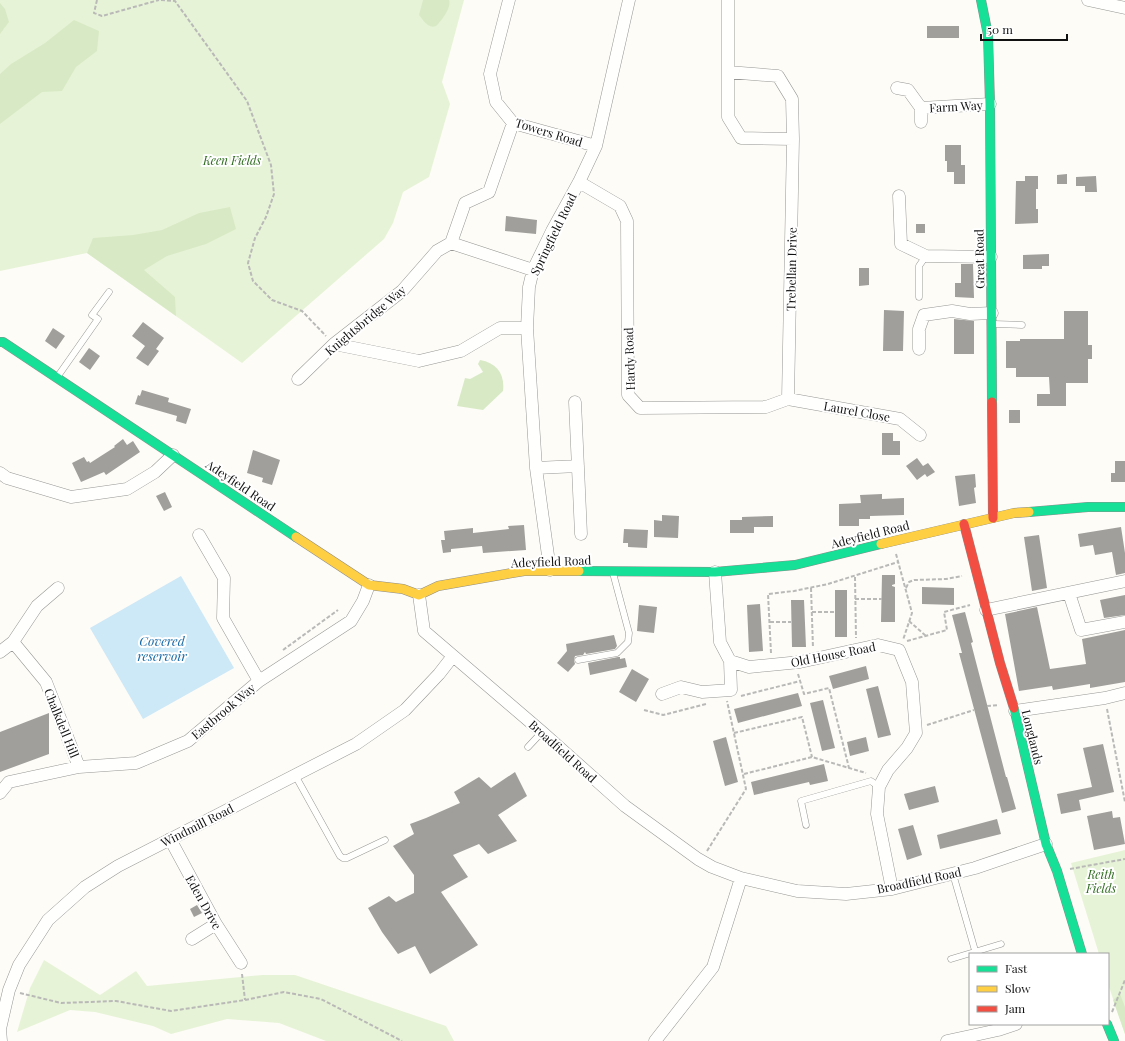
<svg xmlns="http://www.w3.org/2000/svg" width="1125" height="1041" font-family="'Playfair Display',serif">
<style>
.green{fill:#e7f3d7}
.forest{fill:#d8eac5}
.water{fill:#cde8f7}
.building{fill:#a19f9c}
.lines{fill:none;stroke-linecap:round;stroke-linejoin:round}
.lane-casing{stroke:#979795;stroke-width:7}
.street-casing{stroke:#979795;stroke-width:13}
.fast-casing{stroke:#8e8d8b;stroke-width:10}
.slow-casing{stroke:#8e8d8b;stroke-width:10}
.jam-casing{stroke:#8e8d8b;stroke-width:10}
.path{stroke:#b9b9b8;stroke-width:2;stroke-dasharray:4 2;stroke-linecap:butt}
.lane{stroke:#fffffe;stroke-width:6}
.street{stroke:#fffffe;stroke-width:12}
.fast{stroke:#16e098;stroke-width:9}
.slow{stroke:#ffcf43;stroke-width:9}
.jam{stroke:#f24e42;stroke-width:9}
.labels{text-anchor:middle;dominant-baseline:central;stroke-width:4;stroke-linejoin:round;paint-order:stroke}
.street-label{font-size:12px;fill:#111;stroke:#fff}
.park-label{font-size:12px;font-style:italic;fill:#2f6b1f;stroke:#fff}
.water-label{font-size:13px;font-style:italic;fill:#1768a6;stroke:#fff}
</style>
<rect width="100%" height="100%" fill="#fdfcf7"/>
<path class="green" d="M0,0H464L442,82L450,104L429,177L403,192L393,223L384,239L242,363L87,253L0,271Z
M1125,850V1034L1108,984V954H1099L1071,863Z
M44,960L100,995L136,971L147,986L262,975H295L446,1026L454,1041H326L279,1023L227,1019L171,1034L153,1026L95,1012L70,1010L17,1032L30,988Z"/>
<path class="forest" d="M423,0H449C452,7 442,20 436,26C428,29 424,21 419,15Z
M0,3L5,9L9,22L0,34Z
M74,20L99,31L97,51L76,67L62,91L42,92L0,124V74L11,64L45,43Z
M230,207L236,229L206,244L167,256L144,270L175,297L176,316L87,253L93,238L133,235L162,230L199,213Z
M480,360C497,363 505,374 503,391L483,410L457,406L465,378L470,379L483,372L478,364Z
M1120,994L1125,1007V1034L1113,1000Z"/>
<path class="water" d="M181,576L234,668L143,719L90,628Z"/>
<path class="building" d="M927,26H959V38H927Z
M945,145H961V165H965V184H954V172H947V161H945Z
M1067,174V184H1057V175Z
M1025,176H1038V189H1036V209H1038V223L1015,224L1016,181H1025Z
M1096,176L1097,192H1085V186H1076V177Z
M506,216L537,220L536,234L505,231Z
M916,224H925V233H916Z
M1049,254V266H1042V269H1023V255Z
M961,264H973L974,298L955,297V283H961Z
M859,268H869V285L859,286Z
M884,310L904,311L903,351H883Z
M1064,311H1088V345H1092V359H1088V383H1066V406H1037V394H1050L1049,377H1016V368H1006V341H1020V339H1064Z
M954,319L974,321V354H954Z
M143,322L164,338L156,349L159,351L148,366L136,358L145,346L132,336Z
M53,328L65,336L56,349L45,341Z
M89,348L100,356L90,370L79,362Z
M142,390L169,398L168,402L191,409L186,424L176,421L177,416L135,404L138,395L140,396Z
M1009,410H1020V423H1009Z
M882,433H893V441H900V455H882Z
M123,439L127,445L133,441L140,452L106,475L104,472L81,482L72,463L84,457L87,462L89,461L90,463L115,447L114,446Z
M253,450L280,460L272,485L262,482L263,478L247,473Z
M917,458L923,466L928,463L935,472L927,477L925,474L917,480L906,466Z
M1115,461H1125V482H1111V473H1115Z
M975,474L976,487L974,488L976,503L959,506L955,476Z
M165,492L172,507L164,511L156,496Z
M882,494V499L904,498V515L870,516V519H859V526H839V504L861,503L860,495Z
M662,515L679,516L678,538L654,537V520L662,521Z
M773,516V527H754V533H730V520H742V517Z
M524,525L526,550L483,553L482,546L451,549V552L443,553L441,540H445L444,531L473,528V533L509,529L508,526Z
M1121,527L1125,553V573L1116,575L1112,552L1095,555L1093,545L1080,547L1078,534Z
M624,529L648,530L647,548L628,547V543H623Z
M1039,535L1047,588L1032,591L1024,537Z
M882,575H895V584L892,585V586L895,587V622H881Z
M922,587L954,588V605L922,604Z
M835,590H847V637H835Z
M1125,595V615L1104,618L1100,600Z
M791,600H804L806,647H792Z
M760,604L763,651L749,652L747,605Z
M639,605L657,607L654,633L637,631Z
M1037,607L1050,669L1086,664L1082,639L1125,630V682L1090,688V684L1053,690L1052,686L1019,691L1005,614Z
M965,612L973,642L971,643L1006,777H1007L1016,809L1002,813L959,653H962L952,615Z
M614,635L617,646L615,649L586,654L585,652L583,655L575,656L574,660L575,664L568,672L557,663L567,651L566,644Z
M618,657H620V659L625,658L627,667L590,675L588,663Z
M866,666L869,679L833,689L829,676Z
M632,669L649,679L636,702L619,692Z
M878,686L891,735L878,738L866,689Z
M798,693L802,706L738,723L734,709Z
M823,700L835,748L822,751L810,703Z
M49,713V754L0,772V732Z
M726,737L738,782L725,786L713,741Z
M866,737L869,751L850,756L847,742Z
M1103,744L1114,792L1079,800L1081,810L1061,814L1057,794L1092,787L1083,748Z
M824,764L828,781L810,785L809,782L754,795L751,782Z
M515,772L527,796L498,815L517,841L488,854L479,844L453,855L468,877L441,892L478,945L430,974L415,946L398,954L382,932L368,908L389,896L396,902L414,893V875L393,846L414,834L410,824L426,818L460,803L454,792L479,777L491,788Z
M935,786L939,802L909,810L904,794Z
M1112,811L1113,818L1120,817L1125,844L1094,850L1087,816Z
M997,819L1001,834L940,849L937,835Z
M913,825L922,855L907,860L898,829Z
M197,905L202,913L194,917L190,909Z"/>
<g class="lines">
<defs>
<path id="lane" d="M919,297V266L926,256
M994,324L1022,325
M58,376L98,319L92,315L109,292
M578,660L617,653L628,642L629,633L613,573
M528,747L542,732
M295,775L340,856L343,858H347L385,840
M806,825L801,801L871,781L879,787
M953,874L976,954
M951,959L1001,944"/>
<path id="street" d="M509,0L490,74L496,102L513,123L596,146
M728,0V117L741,138L793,139
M1088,0L1125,8
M728,72L778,76L792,99L793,139L788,399
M897,88L908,90L921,108V122
M921,108L990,104
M579,182L620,206L627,221L628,395L640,408L766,407L788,399L900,419L920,435
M899,196L901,244L926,256L991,257
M451,243L533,270
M334,344L419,361L461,351L500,328H527
M919,349V329L924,315L952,311L970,314L992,313
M298,379L334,344L402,291L437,251L451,243L465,203L489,192L513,123
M575,402L581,534
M536,468L578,466
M0,473L7,478L71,497L127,489L155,472L173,455
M199,535L224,578L223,618L259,681
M550,570L536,468L527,328L529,287L533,270L552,231L579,182L596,146L629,0
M1069,593L1081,630L1125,622
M419,595L424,631L542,732L625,806L698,859L712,867L741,878L797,891L846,894L892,889L975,868L1046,844
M986,610L1125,581
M13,642L46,682L79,767
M0,652L13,642L37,606L58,588
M730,661L749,667L800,662L878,645L899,650L912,682L916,733L907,748L888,770L879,787L877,814L892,889
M662,694L681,687L702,692L731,690L730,661L720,642L715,572
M1015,711L1105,698L1125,693
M0,793L9,782L79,767L136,763L188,741L259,681L351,621L363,601L369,585
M170,839L216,924L241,963
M192,939L216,924
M1,1041L0,1029L9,990L19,965L48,920L85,887L118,866L356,744L405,710L439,674L453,656
M655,1041L713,967L741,878
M947,1041L998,1030L1016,1024"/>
<path id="fast" d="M981,0L988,35L990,104L992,402
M0,342H3L296,537
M1029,512L1088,507H1125
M579,571L715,572L795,565L881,544
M1014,708L1046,844L1057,871L1082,954
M1107,1024L1114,1041"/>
<path id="slow" d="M296,537L369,585L403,589L419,595L438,586L524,571H579
M881,544L1014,513L1029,512"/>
<path id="jam" d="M992,402L993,518
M964,524L1000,663L1014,708"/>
</defs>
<use href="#lane" class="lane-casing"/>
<use href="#street" class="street-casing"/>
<use href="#fast" class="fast-casing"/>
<use href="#slow" class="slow-casing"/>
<use href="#jam" class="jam-casing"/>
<path class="path" d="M97,0L94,13L102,16L159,0
M161,0L175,1L247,101L271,165L274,194L266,217L255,238L248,263L253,281L272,300L302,311L326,336
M896,554L912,613L903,640
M855,577L856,638
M811,588L813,648
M906,588L909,582L914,580L946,579L962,576
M855,599H882
M812,612H835
M909,621L926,636
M770,622H791
M907,641L947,630L944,612L970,605
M283,650L338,610
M771,653L768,594L794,591L828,584L898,562
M798,674L804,694L829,688L849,768
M741,696L800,681
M987,706L999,705
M1107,709L1125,802
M644,710L663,715L706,704
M927,725L974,710
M734,733L802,717L812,757
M744,774L812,757L866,773
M707,851L746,789L727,701
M1070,869L1125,859
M242,974L245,1000
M20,993L61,1003L116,1001L171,1011L245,1000L284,992L321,999L402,1041
M1112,1012L1125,980"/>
<use href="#lane" class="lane"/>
<use href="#street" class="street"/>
<use href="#fast" class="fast"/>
<use href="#slow" class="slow"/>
<use href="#jam" class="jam"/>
</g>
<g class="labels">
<g class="street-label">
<text transform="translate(956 106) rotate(-3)">Farm Way</text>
<text transform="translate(549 132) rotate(17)">Towers Road</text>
<text transform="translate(553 234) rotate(-64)">Springfield Road</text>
<text transform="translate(979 259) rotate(-91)">Great Road</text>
<text transform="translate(791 269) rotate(-89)">Trebellan Drive</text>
<text transform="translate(365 320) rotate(-40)">Knightsbridge Way</text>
<text transform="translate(629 359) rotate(-92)">Hardy Road</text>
<text transform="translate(857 411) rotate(10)">Laurel Close</text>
<text transform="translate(241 485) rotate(34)">Adeyfield Road</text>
<text transform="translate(870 534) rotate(-14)">Adeyfield Road</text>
<text transform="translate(551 561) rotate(-2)">Adeyfield Road</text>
<text transform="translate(833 654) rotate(-11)">Old House Road</text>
<text transform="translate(223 711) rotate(-40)">Eastbrook Way</text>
<text transform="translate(62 723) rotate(68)">Chalkdell Hill</text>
<text transform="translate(1033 737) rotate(76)">Longlands</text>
<text transform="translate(563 751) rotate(42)">Broadfield Road</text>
<text transform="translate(197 825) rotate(-27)">Windmill Road</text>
<text transform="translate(919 880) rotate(-12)">Broadfield Road</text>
<text transform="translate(204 902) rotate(61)">Eden Drive</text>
</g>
<g class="park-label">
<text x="232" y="160">Keen Fields</text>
<text x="1101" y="874">Reith<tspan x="1101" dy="14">Fields</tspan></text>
</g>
<g class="water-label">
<text x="162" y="640">Covered<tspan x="162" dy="15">reservoir</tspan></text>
</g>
</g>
<rect x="969" y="953" width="140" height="72" fill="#ffffff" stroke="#a0a0a0"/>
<rect x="977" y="966" width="20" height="6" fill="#16e098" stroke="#a0a0a0"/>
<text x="1005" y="973" font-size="12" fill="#111111">Fast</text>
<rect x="977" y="986" width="20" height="6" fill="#ffcf43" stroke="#a0a0a0"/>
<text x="1005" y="993" font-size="12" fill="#111111">Slow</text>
<rect x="977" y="1006" width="20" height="6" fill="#f24e42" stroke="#a0a0a0"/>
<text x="1005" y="1013" font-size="12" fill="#111111">Jam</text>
<path d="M981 34v6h86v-6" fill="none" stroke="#111111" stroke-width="2"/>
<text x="987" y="34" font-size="12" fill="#111111" stroke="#ffffff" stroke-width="3" paint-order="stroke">50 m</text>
</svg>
